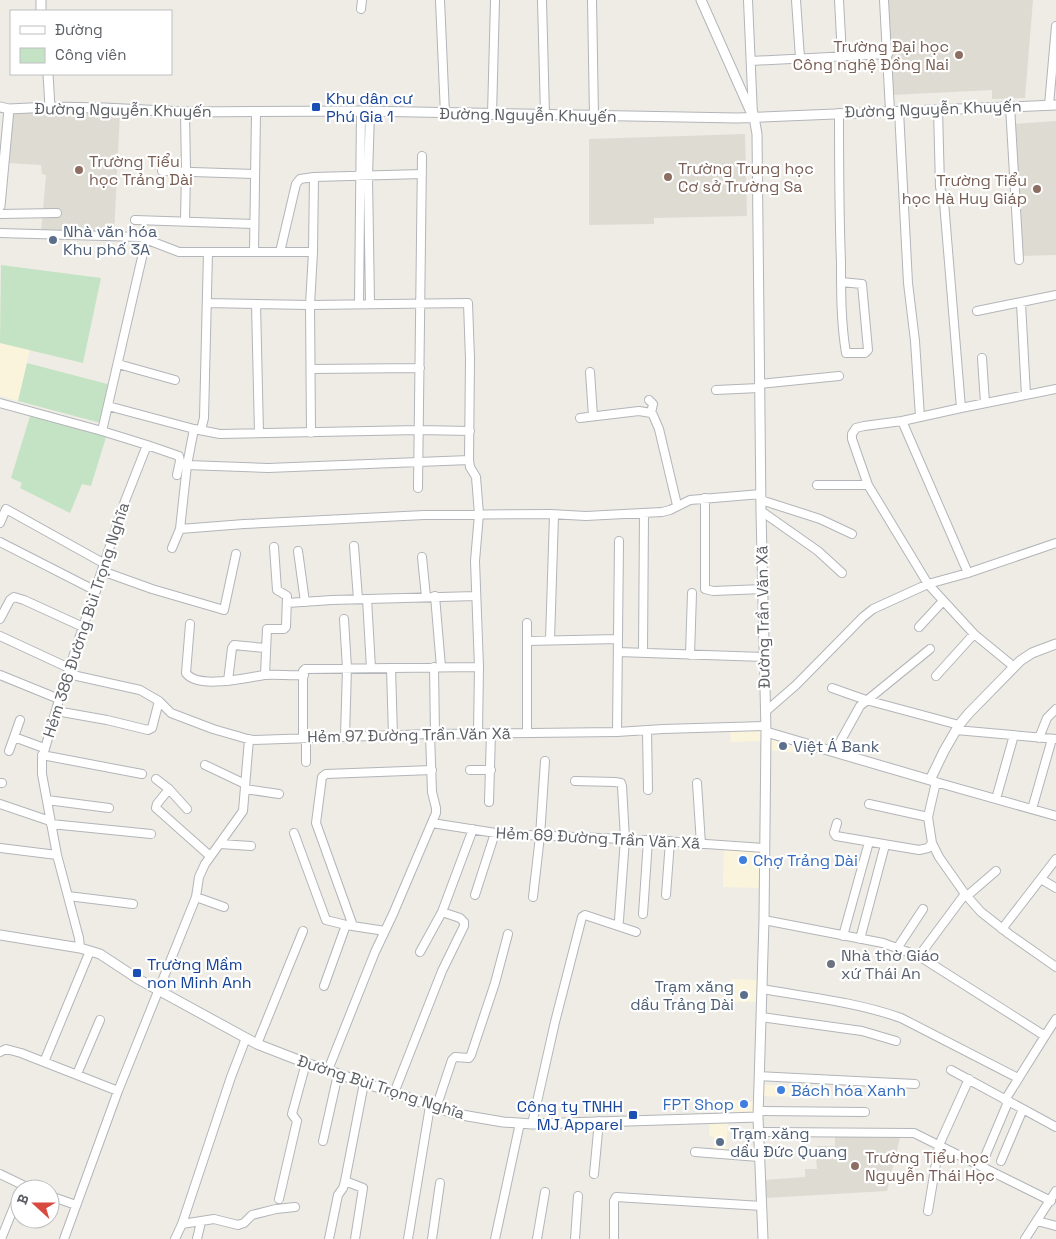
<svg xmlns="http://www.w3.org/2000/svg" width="1056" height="1239" font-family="'Space Grotesk',sans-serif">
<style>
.commercial{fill:#fbf4dd}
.education{fill:#dedbd3}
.green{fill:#c4e3c4}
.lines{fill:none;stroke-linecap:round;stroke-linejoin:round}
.minor-casing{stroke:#b2b5b9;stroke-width:10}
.tertiary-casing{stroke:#b2b5b9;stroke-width:11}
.minor{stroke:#fff;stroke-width:8}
.tertiary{stroke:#fff;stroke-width:9}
.education-dot{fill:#8d6e63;stroke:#fff;stroke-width:2}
.transit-dot{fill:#1a4fb4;stroke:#fff;stroke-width:2}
.service-dot{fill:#5c6f8a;stroke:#fff;stroke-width:2}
.shop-dot{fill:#3f7fe0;stroke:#fff;stroke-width:2}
.worship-dot{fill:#6b7280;stroke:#fff;stroke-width:2}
.labels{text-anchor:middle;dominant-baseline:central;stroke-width:4.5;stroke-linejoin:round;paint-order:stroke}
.education-label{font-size:16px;fill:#785e54;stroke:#fff;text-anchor:start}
.transit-label{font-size:16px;fill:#164399;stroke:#fff;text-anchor:start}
.street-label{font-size:16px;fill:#5d6064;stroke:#fff}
.service-label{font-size:16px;fill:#4e5e75;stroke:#fff;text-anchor:start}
.shop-label{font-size:16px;fill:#366cbe;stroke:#fff;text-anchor:start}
.worship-label{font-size:16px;fill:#5b616d;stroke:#fff;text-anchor:start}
</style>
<rect width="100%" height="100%" fill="#eeece5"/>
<path class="commercial" d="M0,343L30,350L18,401L0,396Z
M730,729H762V741L731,742Z
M769,736L796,744L795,753L769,750Z
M724,848L761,850V888L723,887Z
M731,979L759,980L758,1002H730Z
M763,1085L800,1086L799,1097L762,1096Z
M733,1100L755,1102V1114H732Z
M710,1122H728L726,1152L713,1151L714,1137L709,1136Z"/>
<path class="education" d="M887,0H1033L1025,98L992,99V90L892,95Z
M50,110L120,112L114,235L41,233L46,175L42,174L41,165L8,163L12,112Z
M1056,121V255L1021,256L1014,124Z
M745,134L747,216L654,218V224L589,225V139Z
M901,1134L887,1191L765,1198L764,1180L805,1177V1169H817L815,1146H835V1136Z"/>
<path class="green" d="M1,265L101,278L83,363L0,343Z
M27,363L111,385L101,423L18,401Z
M31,413L107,434L91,486L82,484L70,513L20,488L22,483L11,478Z"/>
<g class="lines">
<defs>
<path id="minor" d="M440,0L445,114
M542,0L545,115
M592,0L594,116
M748,0L753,115
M796,0L800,58
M839,0L842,56
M884,0L890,111
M361,9L362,0
M751,61L888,54
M1049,105L1056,26
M1010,106L1019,260
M938,109L940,187L944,202L961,408
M899,111L908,283L915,341L920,417
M185,112L186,171L185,221
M839,113C839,163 839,213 841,262C841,293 841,323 846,353H865L868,350L862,284L841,282
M492,115L495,0
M162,171L254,174
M0,214L57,213
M135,220L254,224
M0,233L140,237L179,252H313
M254,252L256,112
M280,252L296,184L300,179L314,177L422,174
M207,303L310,305L468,303L470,359L469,460L470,467L476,477L479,514L475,561L479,667L478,733
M370,303L368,176L370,112
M1021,303L1026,395
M256,304L259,433
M359,304L361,111
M977,311L1056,295
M982,358L985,403
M118,364L175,380
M311,369L420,368
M590,372L593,416
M759,384L839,376
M716,390L759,388
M649,400L653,404L651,413
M0,403L102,431L147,445L125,501L61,693L42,759V774L57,855L79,938L80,948
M108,406L194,429L220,434L419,430L470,431
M580,418L639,411L651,413L653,415L659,429L677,505
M902,421L968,573
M201,430L204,418L208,252
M102,431L146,240
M311,433L310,305L313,252L314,177
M147,445L179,456L180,461L177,475
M187,465L268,468L469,460
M817,485H868
M418,488L422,156
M705,498V589L713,591L763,589
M761,500L820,519L852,534
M761,511L818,551L842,573
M0,523L6,509L105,564
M180,529L187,465L194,429
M0,542L96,591
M354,546L358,599
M172,548L180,529L244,524L424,515L550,514L586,516L662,512L670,510L690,500L761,494
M298,551L305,602
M422,557L426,597
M102,571L152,589L224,610L236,554
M435,596L441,667
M367,599L371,668
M287,603L332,600L476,596
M0,619L10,600L14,597L24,600L83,627
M344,619L347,668L345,736
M527,623V733
M190,624L186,673C198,690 248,677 265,675C278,674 291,676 304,675
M919,627L943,601
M0,636L69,668
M550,640L554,515
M527,641L618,639
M618,652L765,657
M643,653L644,513
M690,655L692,593
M1013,666L974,634L928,584L868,485L852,439V434L856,428L864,426L902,421L961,408L1056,389
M434,667L435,734
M391,668L393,736
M68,674L140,690L159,701L171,713L213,729L251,740L430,734L617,732L663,729L765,726
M0,675L59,699
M265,675L267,629H284L286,627L287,596L277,590L274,547
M936,676L974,634
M228,681L232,648L234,645L265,648
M832,688L866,700L959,725
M56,711L107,720L148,730L152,728L159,701
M765,712L796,685L863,617L873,609L928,584L968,573L1056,543
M647,730L648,790
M956,730L1056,739
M617,732L619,541
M14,737L44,748
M303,738V671L305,669L479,667
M306,738V762
M1039,738L1047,718L1056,709
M9,751L20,720
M835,751L860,706L930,649
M42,755L142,774
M205,765L245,784
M470,770H491
M156,779L169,789L187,809
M932,781L1056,816
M936,782L928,817L932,843L939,857L965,894L981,912L1009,934L1056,967
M0,783H2
M697,783L701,844
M169,789L157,804L156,808L210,856
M245,789L279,794
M996,799L1014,735
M47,800L109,808
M489,802L491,733
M0,804L50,821
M869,804L928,817
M1032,809L1052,739
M432,823L502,834L648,840L765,848
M837,823L834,833L836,836L919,850L928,848L932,843
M51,824L151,834
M294,833L326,920L346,925L385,931
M220,844L251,846
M0,848L57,855
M1041,879L1056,888
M475,895L495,833
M666,895L670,841
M68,896L133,904
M967,896L996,871
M196,897L224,907
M533,897L540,836L545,761
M643,914L648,840
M764,920L883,943L919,956L1045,1036L1005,1100
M353,926L316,823L322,777L326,774L432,770
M618,926L636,932
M1002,929L1056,859
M843,936L869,842
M860,939L885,845
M898,947L923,909
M420,952L442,912
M919,956L965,894
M324,986L346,925
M762,989C808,997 856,1002 901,1018L1018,1078
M761,1017L862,1031L896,1041
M1045,1036L1056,1019
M257,1044L303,931
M0,1052L6,1049L21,1053L118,1091
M44,1062L90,951
M328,1070L375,952L393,914L436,813V808L432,792L430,734
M951,1070L1056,1127
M77,1074L100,1020
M759,1076L915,1084
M394,1093L442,971L464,926V922L460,918L442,912L473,829
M436,1108L452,1060L455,1057L469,1058L471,1055L495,983L508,934
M758,1111L865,1112
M532,1124L555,1022L582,917L585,915L618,926L619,920L625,839L622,786L621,783L615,782L575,781
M759,1132L914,1133L1051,1201
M323,1141L338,1074
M695,1152L759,1157
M1001,1161L1023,1109
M981,1166L1008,1102
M0,1174L31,1189
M594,1174L599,1121
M50,1196L76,1205
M279,1199L297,1121L292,1114L306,1063
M928,1211L939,1145L969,1079
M1037,1221L1056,1226
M182,1224L214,1219L238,1225L244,1223L252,1215L276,1209L295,1207
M1,1239L20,1192
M64,1239L118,1091L196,897L199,877L205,864L243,811L249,739
M175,1239L182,1224L231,1077L246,1038
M197,1239L201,1222
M329,1239L338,1195L343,1188L345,1181
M355,1239L363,1188L345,1181L364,1083
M408,1239L430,1106
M432,1239L440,1183
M495,1239L520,1123
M537,1239L545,1192
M575,1239L578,1196
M614,1239V1201L616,1197L762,1206
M1025,1239L1056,1191"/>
<path id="tertiary" d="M41,0V11
M701,0L750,110L753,113
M48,74L50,107
M0,107L9,109L50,107L104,108L185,112L361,111L737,118L1056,105
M754,117L757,134L761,511L766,732L764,920L758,1117L763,1239
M0,206L9,109
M766,732L930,780L944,751L959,725L969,713L1020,661L1032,653L1056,644
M0,935L80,948L100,954L138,979L257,1044L306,1063L456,1114L503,1122L532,1124L758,1117"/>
</defs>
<use href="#minor" class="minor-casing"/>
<use href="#tertiary" class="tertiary-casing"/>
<use href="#minor" class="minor"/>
<use href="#tertiary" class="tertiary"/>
</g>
<g class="education-dot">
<circle cx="959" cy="55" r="5"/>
<circle cx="79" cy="170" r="5"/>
<circle cx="668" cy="177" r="5"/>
<circle cx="1037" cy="189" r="5"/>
<circle cx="855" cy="1166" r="5"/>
</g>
<g class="transit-dot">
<rect x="311" y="102" width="10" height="10" rx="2.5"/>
<rect x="132" y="968" width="10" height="10" rx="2.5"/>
<rect x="628" y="1110" width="10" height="10" rx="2.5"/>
</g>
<g class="service-dot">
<circle cx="53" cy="240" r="5"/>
<circle cx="783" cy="746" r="5"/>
<circle cx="744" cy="995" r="5"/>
<circle cx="720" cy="1142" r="5"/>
</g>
<g class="shop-dot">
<circle cx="743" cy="860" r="5"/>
<circle cx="781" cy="1090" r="5"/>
<circle cx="744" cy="1104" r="5"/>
</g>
<circle class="worship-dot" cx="831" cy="964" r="5"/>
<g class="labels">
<g class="education-label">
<text x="949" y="46" text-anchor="end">Trường Đại học<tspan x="949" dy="18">Công nghệ Đồng Nai</tspan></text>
<text x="89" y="161">Trường Tiểu<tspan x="89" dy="18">học Trảng Dài</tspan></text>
<text x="678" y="168">Trường Trung học<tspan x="678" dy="18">Cơ sở Trường Sa</tspan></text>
<text x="1027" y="180" text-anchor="end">Trường Tiểu<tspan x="1027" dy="18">học Hà Huy Giáp</tspan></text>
<text x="865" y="1157">Trường Tiểu học<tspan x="865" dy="18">Nguyễn Thái Học</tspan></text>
</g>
<g class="transit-label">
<text x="326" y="98">Khu dân cư<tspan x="326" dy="18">Phú Gia 1</tspan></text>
<text x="147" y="964">Trường Mầm<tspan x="147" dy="18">non Minh Anh</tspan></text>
<text x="623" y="1106" text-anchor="end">Công ty TNHH<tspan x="623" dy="18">MJ Apparel</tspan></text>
</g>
<g class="street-label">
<text transform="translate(933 109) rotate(-2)">Đường Nguyễn Khuyến</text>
<text transform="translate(123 110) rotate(1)">Đường Nguyễn Khuyến</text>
<text transform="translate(528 115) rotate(1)">Đường Nguyễn Khuyến</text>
<text transform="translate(763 617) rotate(-91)">Đường Trần Văn Xã</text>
<text transform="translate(86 620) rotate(-72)">Hẻm 386 Đường Bùi Trọng Nghĩa</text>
<text transform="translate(409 735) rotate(-1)">Hẻm 97 Đường Trần Văn Xã</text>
<text transform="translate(598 838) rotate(3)">Hẻm 69 Đường Trần Văn Xã</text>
<text transform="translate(381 1087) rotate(18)">Đường Bùi Trọng Nghĩa</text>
</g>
<g class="service-label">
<text x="63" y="231">Nhà văn hóa<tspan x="63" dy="18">Khu phố 3A</tspan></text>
<text x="793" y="746">Việt Á Bank</text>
<text x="734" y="986" text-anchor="end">Trạm xăng<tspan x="734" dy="18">dầu Trảng Dài</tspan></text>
<text x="730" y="1133">Trạm xăng<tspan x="730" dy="18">dầu Đức Quang</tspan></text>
</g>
<g class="shop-label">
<text x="753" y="860">Chợ Trảng Dài</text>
<text x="791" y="1090">Bách hóa Xanh</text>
<text x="734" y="1104" text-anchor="end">FPT Shop</text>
</g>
<g class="worship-label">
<text x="841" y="955">Nhà thờ Giáo<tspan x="841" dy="18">xứ Thái An</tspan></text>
</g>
</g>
<rect x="10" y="10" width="162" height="65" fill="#ffffff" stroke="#bebfc1"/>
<rect x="20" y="26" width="25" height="8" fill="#ffffff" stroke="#bebfc1"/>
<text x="55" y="35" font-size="15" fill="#5d6064">Đường</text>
<rect x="20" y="48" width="25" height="15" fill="#c4e3c4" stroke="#bebfc1"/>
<text x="55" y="60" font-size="15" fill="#5d6064">Công viên</text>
<g transform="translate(35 1204) rotate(291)"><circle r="24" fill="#ffffff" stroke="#bebfc1"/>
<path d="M0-4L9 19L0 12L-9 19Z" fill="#da493f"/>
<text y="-8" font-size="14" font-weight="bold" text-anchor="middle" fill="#5d6064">B</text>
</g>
</svg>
